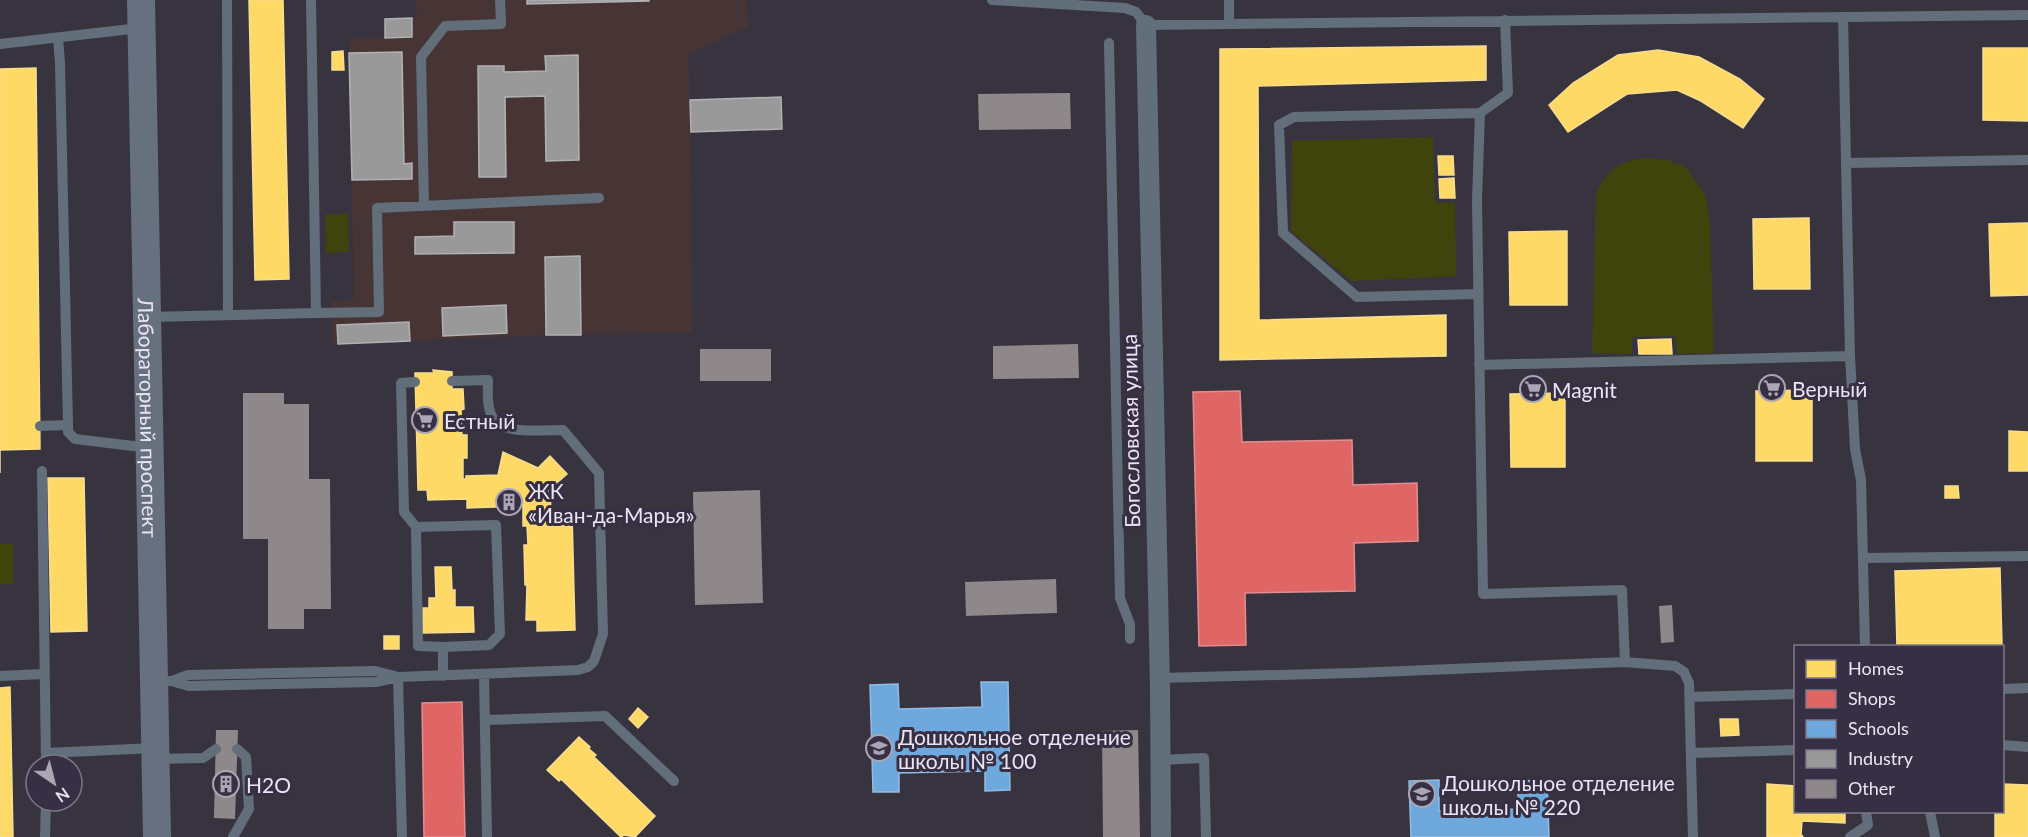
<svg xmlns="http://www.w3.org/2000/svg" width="2028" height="837" font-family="Lato,sans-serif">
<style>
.industrial{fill:#473535}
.green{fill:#3f440d}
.homes{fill:#ffd966;stroke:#f8dc90;stroke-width:1.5}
.shops{fill:#e06666;stroke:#e38c90;stroke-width:1.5}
.schools{fill:#6fa8dc;stroke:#94bae2;stroke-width:1.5}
.industry{fill:#999;stroke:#b1b0b3;stroke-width:1.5}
.building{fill:#8f888b}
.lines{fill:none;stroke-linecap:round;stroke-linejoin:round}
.lane{stroke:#636e7b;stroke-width:10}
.street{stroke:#636e7b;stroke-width:20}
.secondary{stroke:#66707f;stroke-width:28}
.labels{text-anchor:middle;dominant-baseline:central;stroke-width:6;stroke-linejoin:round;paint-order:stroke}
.poi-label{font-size:21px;fill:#e9e4f1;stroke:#372f43;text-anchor:start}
.street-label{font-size:21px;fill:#e9e4f1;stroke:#372f43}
</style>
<rect width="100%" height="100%" fill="#38343f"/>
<path class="industrial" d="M416,0H747L748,27L688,54L691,132L692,332L546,335L332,344V301L354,299L349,39L412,37V18L417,17Z"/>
<path class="green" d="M1433,137L1435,203H1455L1456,276L1351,281L1291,231L1292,141Z
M1645,158L1668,160L1686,167L1704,193L1707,202L1710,225L1714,353L1677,354L1675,336L1632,337V354L1592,353L1596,194C1606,172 1620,160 1645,158Z
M325,214H348L349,252L326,253Z
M0,544H13V584H0Z"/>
<path class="homes" d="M249,0H283L289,279L255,280Z
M1486,46V80L1258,86L1259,320L1446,315V356L1220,360V49Z
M1983,48H2028V121L1983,120Z
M1658,50L1699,57L1740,79L1764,99L1743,128L1701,101L1677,90L1627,94L1568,132L1549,105L1573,83L1618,55Z
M343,51L344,70H332V52Z
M36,68L40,449L0,450V473V69Z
M1438,156H1453L1454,175H1439Z
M1454,178L1455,198H1440L1439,179Z
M1809,218L1810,289H1754L1753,219Z
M2028,223V295L1991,296L1989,224Z
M1567,231V305H1510L1509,232Z
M1671,339L1672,354H1639L1638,340Z
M433,370L452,372V389H463L464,409L461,410L462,435H467V458H463V479H466V476L498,475L503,452L538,468L550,456L567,474L550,489L551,514L572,513L575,630L537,631V620H526L527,585H525L524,545H528L527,526H523V506L467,508V499L428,500L427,490H418L415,373H434Z
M1812,390V461H1756V391Z
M1565,393V467H1511L1510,394Z
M2009,431L2028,432V471H2009Z
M48,478H84L87,631L51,632Z
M1945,486H1958L1959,498H1945Z
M435,567H451L452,590H455V607H473L474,632L423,633V608H429V598H436Z
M2000,568L2002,646H1897L1895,571Z
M384,636H399V649H384Z
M10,687L13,837H0V688Z
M638,708L648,717L638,728L629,719Z
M1720,719H1738L1739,735L1721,736Z
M579,737L590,747L589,749L596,755L594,757L655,816L635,837L624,835L621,837L561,779L559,781L547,770Z
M1767,784L1796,786V812H1845V823L1802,821L1801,834L1803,837H1767Z
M2002,784L2028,785V837H1995V812H2002Z"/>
<path class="shops" d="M1240,391L1242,442L1352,440L1353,485L1417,483L1418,541L1354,543L1355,591L1245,593L1246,645L1199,646L1193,392Z
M462,702L465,837H424L422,703Z"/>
<path class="schools" d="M981,682H1008L1010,790L985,791V771L899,773V792H873L870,685L898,684L899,709L982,707Z
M1439,780V811L1518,809V781L1547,780L1549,837H1411L1409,781Z"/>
<path class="industry" d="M527,0H649V1L527,4Z
M412,18V37L385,38V19Z
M402,52L404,164L412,163V179L352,180L349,53Z
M578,55L579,160L546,161L545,96L505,97L506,177H479L478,66H504V72L546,71L545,56Z
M781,97L782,129L691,132L690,100Z
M454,222H514V253L415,254V237L454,236Z
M580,256L581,335H546L545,257Z
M506,305L507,333L443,336L442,308Z
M409,322L410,341L338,344L337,325Z"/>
<path class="building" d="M1070,93L1071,129L979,130L978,94Z
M1078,344L1079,378L993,379V346Z
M700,349H771V381H700Z
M243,393H284V404H309V479H330L331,609H304V629H268V539H243Z
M760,490L763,603L695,605L693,492Z
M1056,579L1057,613L966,616L965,582Z
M1672,605L1674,642L1661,643L1659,606Z
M216,730H238L235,819L214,818Z
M1138,730L1140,837H1103L1102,731Z"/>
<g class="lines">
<path class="lane" d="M227,0L228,315
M992,0L1125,8L1136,12L1146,25L2028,15
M1229,0V24
M1843,17L1850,356L1855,449L1861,480L1865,646
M1505,20L1508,93L1480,113L1477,200L1483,594L1622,590L1625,662
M58,38L60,63L68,425
M1109,43L1120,598L1130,624V639
M0,44L140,28
M1846,163L2028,160
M424,206L421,57L445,26L501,24L500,0
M1478,294L1357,297L1283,233L1279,125L1294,117L1480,113
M316,313L379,312L377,208L599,198
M148,317L316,313L311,0
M1479,365L1850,356
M415,382L401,383L404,512L416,527L418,646L443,647L489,645L500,634L496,525L416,527
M40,426L68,425V432L75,439L133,446H147
M42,471L46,765
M1864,558L2028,556
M443,647V676
M484,675L487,837
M0,676L44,674
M398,677L402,837
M1160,678L1354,673L1625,662L1675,666L1684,672L1689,683L1693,837
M156,681H171L189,686L376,682L398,677L578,670L588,667L594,661L603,634L599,473L563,430C546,430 505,434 495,421C486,411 488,392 488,380L452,381
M172,681L188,675L375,671L395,676
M2002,689L2028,688
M1690,697L1796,694
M486,720L605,716L674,781
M2002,745L2028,747
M46,753L155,748
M1691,753L1796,750
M156,759L203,758L216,749
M1159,760L1204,758L1206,837
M1930,812L1935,837
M45,837L46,801
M233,837L249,809L246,757L237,749
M1850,837L1868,825L1866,812"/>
<path class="street" d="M1146,25L1160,687L1161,837"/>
<path class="secondary" id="s1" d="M141,0L157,837"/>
</g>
<defs>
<symbol id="supermarket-ring" viewBox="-11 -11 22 22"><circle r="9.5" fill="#372f43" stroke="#aba6b3" stroke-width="1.5"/><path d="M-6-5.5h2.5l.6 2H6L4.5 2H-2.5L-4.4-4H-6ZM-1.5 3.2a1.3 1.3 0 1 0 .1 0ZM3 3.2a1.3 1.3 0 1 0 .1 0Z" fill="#aba6b3"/></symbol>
<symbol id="building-ring" viewBox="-11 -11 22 22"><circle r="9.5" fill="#372f43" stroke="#aba6b3" stroke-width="1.5"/><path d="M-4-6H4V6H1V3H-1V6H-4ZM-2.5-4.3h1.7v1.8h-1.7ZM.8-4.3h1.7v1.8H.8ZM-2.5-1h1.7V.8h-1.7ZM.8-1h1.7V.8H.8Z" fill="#aba6b3"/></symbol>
<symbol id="school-ring" viewBox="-11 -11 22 22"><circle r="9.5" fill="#372f43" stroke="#aba6b3" stroke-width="1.5"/><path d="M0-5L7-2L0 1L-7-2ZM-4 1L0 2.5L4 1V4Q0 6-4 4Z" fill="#aba6b3"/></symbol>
</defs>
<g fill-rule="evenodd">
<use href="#supermarket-ring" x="1757" y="373" width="30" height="30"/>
<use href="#supermarket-ring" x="1518" y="374" width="30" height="30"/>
<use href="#supermarket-ring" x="410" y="405" width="30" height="30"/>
<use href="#building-ring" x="494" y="487" width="30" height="30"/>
<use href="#school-ring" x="864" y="733" width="30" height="30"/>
<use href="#building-ring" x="211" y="769" width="30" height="30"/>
<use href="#school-ring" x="1407" y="779" width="30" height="30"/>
</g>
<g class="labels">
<g class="poi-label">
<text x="1792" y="388">Верный</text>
<text x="1552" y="389">Magnit</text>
<text x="444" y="420">Естный</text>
<text x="528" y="490">ЖК<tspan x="528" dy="24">«Иван-да-Марья»</tspan></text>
<text x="898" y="736">Дошкольное отделение<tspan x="898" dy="24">школы № 100</tspan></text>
<text x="1442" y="782">Дошкольное отделение<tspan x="1442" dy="24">школы № 220</tspan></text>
<text x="246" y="784">H2O</text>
</g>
<g class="street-label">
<text stroke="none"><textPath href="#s1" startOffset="418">Лабораторный проспект</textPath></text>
<text transform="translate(1130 431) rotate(-91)">Богословская улица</text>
</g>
</g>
<rect x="1794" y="645" width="210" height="168" fill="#372f43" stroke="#7e7789" stroke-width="1.5"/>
<rect x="1806" y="660" width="30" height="18" fill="#ffd966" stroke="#7e7789" stroke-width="1.5"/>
<text x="1848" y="675" font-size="18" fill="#e9e4f1">Homes</text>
<rect x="1806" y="690" width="30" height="18" fill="#e06666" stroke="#7e7789" stroke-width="1.5"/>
<text x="1848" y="705" font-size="18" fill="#e9e4f1">Shops</text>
<rect x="1806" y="720" width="30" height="18" fill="#6fa8dc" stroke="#7e7789" stroke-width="1.5"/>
<text x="1848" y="735" font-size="18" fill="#e9e4f1">Schools</text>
<rect x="1806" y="750" width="30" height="18" fill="#999999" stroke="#7e7789" stroke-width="1.5"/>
<text x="1848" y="765" font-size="18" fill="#e9e4f1">Industry</text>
<rect x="1806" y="780" width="30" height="18" fill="#8f888b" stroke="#7e7789" stroke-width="1.5"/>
<text x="1848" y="795" font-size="18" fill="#e9e4f1">Other</text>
<g transform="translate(54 783) rotate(145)"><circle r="28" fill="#372f43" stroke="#7e7789" stroke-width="1.5"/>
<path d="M0-4.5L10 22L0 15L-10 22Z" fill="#aba6b3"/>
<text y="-9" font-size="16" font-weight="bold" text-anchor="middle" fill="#e9e4f1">N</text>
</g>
</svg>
